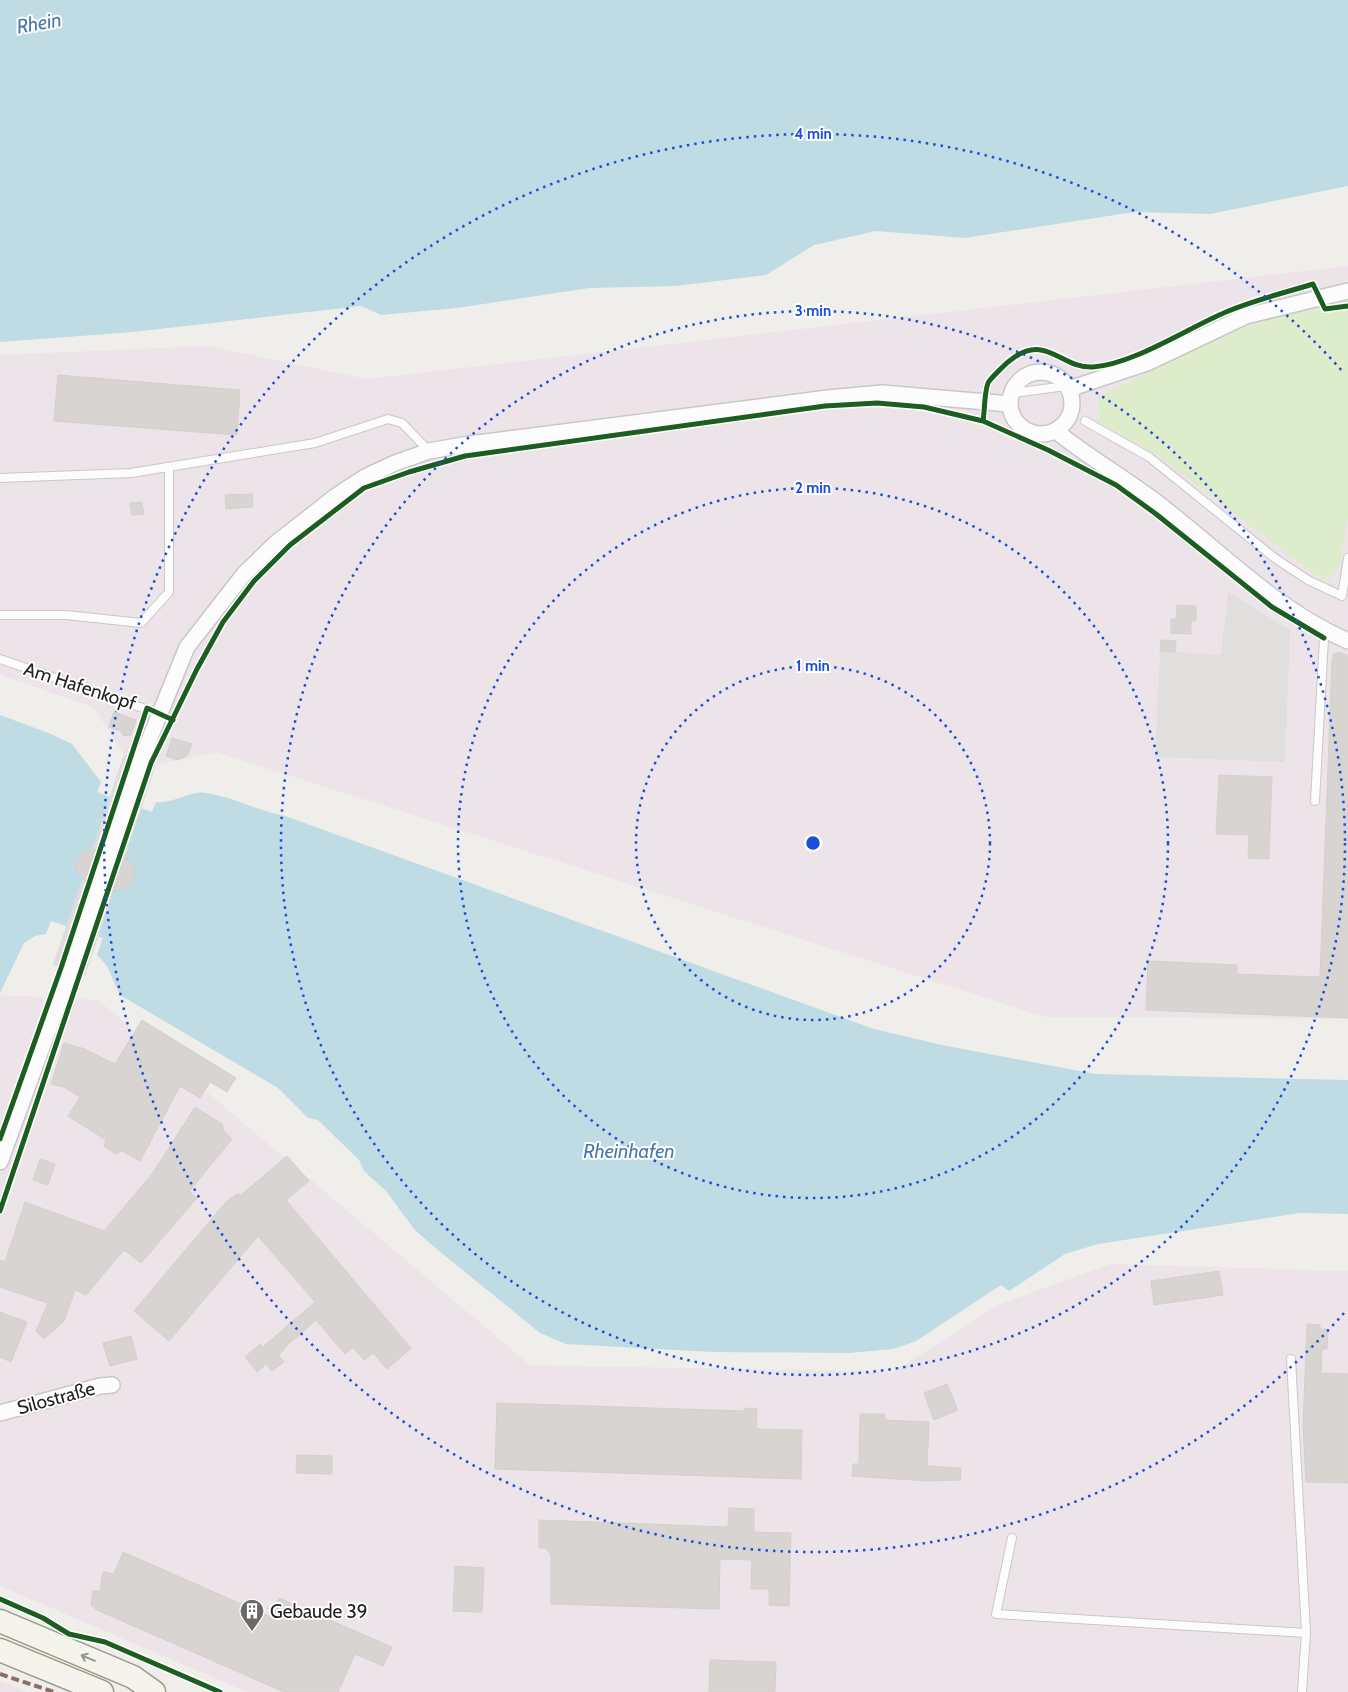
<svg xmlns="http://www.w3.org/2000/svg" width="1348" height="1692" font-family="Cabin,sans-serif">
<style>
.industrial{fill:#ede4e9}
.grass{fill:#ddeccb}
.parking{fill:#e0dfde}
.water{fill:#bfdbe3}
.pier{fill:#dedddd}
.building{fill:#d7d4d2;stroke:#d3d0cc}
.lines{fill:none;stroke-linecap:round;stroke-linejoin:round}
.service-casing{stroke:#c9c8c7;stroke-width:10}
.minor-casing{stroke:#c9c8c7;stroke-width:18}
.secondary-casing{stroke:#999a82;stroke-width:25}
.service{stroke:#fdfcfc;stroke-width:8}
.minor{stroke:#fdfcfc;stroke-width:15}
.secondary{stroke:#f4f4ed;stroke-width:22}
.quiet{stroke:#8d6e63;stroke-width:4;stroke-dasharray:8 4;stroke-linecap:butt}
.cycleway-casing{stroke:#fff;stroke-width:8}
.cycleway{stroke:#1b5e20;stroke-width:5}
.oneway{stroke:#969692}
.ring{fill:none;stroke:#1d4ed8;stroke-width:2.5;stroke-dasharray:2.5 5}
.labels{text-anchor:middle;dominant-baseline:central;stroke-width:4;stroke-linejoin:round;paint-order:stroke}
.street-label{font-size:19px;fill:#222;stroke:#fff}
.poi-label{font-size:19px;fill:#222;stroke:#fff;text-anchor:start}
.water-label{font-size:20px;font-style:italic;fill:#4a7aab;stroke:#fff}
.centre{fill:#1d4ed8;stroke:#fff;stroke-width:2.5}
.ring-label{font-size:15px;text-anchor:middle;font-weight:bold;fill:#1d4ed8;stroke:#fff;stroke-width:4;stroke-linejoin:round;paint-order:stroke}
</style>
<rect width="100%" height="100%" fill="#f0eeeb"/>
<path class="industrial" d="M1348,266V1019L1045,1017L216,752L156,765L124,754L93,707L0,675V355L207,346L367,379Z
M0,995L98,1000L530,1365L893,1372L1000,1304L1111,1264L1348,1271V1692H247L0,1586Z
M0,1681L28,1692H0Z"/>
<path class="grass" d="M1348,297V519L1339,567L1329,581L1314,574L1159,456L1099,422L1098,397L1226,334L1301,309Z"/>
<path class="parking" d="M1228,592L1290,630L1285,762L1155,757L1160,651L1221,655Z"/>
<path class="water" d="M0,0H1348V186L1210,214L1134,212L965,238L876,231L814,245L766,275L676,286L589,288L457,308L381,315L361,306L133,332L0,342Z
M0,715L51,734L72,744L101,782L97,792L152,812L156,802C176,804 189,790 206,793C230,796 259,811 285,816L874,1029L942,1045L1095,1074L1348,1080V1214L1300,1213L1098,1244L1065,1254L1009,1291L1001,1285L916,1341L893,1349L849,1353L713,1352L566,1344L540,1333L433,1246L414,1229L386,1191L364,1171L359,1160L318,1120L308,1118L278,1088L120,995L107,966L97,955L103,938L51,921L46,934L35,936L24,943L0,993Z"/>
<path class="pier" d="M124,754L156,765L85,976L53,965Z"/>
<path class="building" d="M58,375L240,390L237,435L54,421Z
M252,494L253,507L226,509L225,495Z
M142,502L144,514L132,515L130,503Z
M1177,605L1196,606V621H1191V634L1171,633V619H1176Z
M1161,640L1176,641L1175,652L1160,651Z
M1340,652L1348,656V1018L1146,1010L1148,961L1237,965V974L1320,977L1332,660L1334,654Z
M114,712L136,720L131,735L124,736L121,731L109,727Z
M172,738L192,744L187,756L177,760L166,756Z
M1219,775L1272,777L1269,859L1248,858L1249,835L1216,834Z
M99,849H101L90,883L85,882L75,869L82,852Z
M119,855L126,858L136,870L130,885L112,892L107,890Z
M142,1020L236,1078L227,1092L210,1082L200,1098L180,1086L140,1161L122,1151L116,1154L104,1146L106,1140L68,1116L80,1097L64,1087L51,1084L64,1043L85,1049L115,1064Z
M195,1107L222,1124L224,1131L232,1139L189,1192L197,1198L141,1263L124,1250L86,1295L75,1290L64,1321L44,1339L36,1331L48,1303L0,1287V1260L5,1262L25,1202L104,1231L152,1174Z
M287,1156L309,1181L286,1200L411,1348L387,1369L373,1353L364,1360L353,1347L345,1354L316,1320L283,1349L284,1350L278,1355L284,1362L272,1371L266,1364L257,1372L245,1357L260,1344L263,1347L315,1302L258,1236L169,1341L134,1311L225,1203L238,1193L240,1196Z
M40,1159L55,1164L48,1185L33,1180Z
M1219,1271L1223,1295L1154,1305L1151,1281Z
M0,1312L27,1322L11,1362L0,1357Z
M1307,1324L1320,1325V1329H1328L1327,1349H1322L1321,1373L1348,1374V1483L1306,1482L1303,1426Z
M131,1336L137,1359L110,1366L103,1343Z
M947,1384L958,1410L934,1420L924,1393Z
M497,1403L744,1411V1408L757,1409L756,1429L802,1430L801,1479L495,1469Z
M860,1414H885V1420L929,1422L927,1466L961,1468L960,1480L929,1481L852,1476L853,1464H859Z
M297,1455L332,1456V1474L296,1473Z
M729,1508L754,1509V1532L791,1533L789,1606L769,1605V1589H751L752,1560L720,1559L719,1609L551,1604V1555L546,1548H539V1520L728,1527Z
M123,1552L271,1617L279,1598L392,1647L383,1666L355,1654L338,1692H284L97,1610L91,1605L93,1591H100L103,1572L114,1574Z
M455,1566L484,1568L482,1612L453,1611Z
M710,1660L776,1662L775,1692H709Z"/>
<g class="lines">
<defs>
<path id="service" d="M1013,393L1066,386
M1085,421L1149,457L1276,559L1308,580L1342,596L1348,558
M0,478L131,473L315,443L388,419L402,423L429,451
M0,615H66L141,623L169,592V467
M0,659L160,714
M1315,801L1324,638L1329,633
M1291,1359L1306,1633
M1012,1538L996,1614L1306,1633L1302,1692"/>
<path id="minor" d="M1010 403a31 31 0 1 1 62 0a31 31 0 1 1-62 0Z
M1069,389L1147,363L1246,316L1348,291
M1056,431C1090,459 1129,480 1164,508C1223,554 1278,611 1348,641
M0,1162L70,971L141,760L187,647L244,574L276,543L336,496L365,477L395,463L429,451L469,444L828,398L882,393L1010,404
M0,1413L100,1386L112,1385"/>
<path id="secondary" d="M0,1621L133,1677L154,1692
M0,1650L102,1692"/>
</defs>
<use href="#service" class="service-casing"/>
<use href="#minor" class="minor-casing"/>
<use href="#secondary" class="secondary-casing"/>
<use href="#service" class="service"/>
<use href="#minor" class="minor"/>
<use href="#secondary" class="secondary"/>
<path class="quiet" d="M0,1674L54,1692"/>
<defs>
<path id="cycleway" d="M983,421L1048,450L1116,485L1156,514L1272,607L1324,638
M0,1139L61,968L147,708L173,720
M0,1211L151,763L197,669L223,622L254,581L290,545L364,488L409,472L465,456L825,406L877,403L924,407L983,421C985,409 984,394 988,383C989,380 1008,361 1012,359C1046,333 1062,369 1093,367C1134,364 1188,328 1226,312C1254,300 1284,293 1313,284L1325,309L1348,306
M0,1599L43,1618L69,1634L105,1642L220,1692"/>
</defs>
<use href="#cycleway" class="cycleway-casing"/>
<use href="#cycleway" class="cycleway"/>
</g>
<defs><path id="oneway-shaft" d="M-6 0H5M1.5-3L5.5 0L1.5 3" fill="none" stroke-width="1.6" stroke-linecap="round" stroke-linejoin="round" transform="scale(1.25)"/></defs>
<use class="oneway" href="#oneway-shaft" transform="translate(88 1658) rotate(-157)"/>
<g class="ring">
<circle cx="813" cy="843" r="177"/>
<circle cx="813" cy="843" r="355"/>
<circle cx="813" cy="843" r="532"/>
<path d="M1344 1313A709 709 0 1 1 1344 373"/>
</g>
<defs>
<symbol id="building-pin" viewBox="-11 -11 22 30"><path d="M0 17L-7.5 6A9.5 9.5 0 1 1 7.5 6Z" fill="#6a6968" stroke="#fff"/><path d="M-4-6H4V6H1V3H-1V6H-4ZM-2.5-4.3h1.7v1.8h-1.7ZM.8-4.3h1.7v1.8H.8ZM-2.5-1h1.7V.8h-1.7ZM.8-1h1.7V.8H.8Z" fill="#fff"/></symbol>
</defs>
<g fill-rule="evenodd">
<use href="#building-pin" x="238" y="1597" width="28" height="38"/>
</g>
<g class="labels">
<g class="street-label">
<text transform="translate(80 686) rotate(18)">Am Hafenkopf</text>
<text transform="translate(56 1398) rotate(-15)">Silostraße</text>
</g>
<g class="poi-label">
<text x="270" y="1611">Gebaude 39</text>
</g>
<g class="water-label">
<text transform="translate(39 23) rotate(-10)">Rhein</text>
<text x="629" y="1151">Rheinhafen</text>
</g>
</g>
<circle cx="813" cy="843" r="8" class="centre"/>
<g class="ring-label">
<text x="813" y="139">4 min</text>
<text x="813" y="316">3 min</text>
<text x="813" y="493">2 min</text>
<text x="813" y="671">1 min</text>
</g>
</svg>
